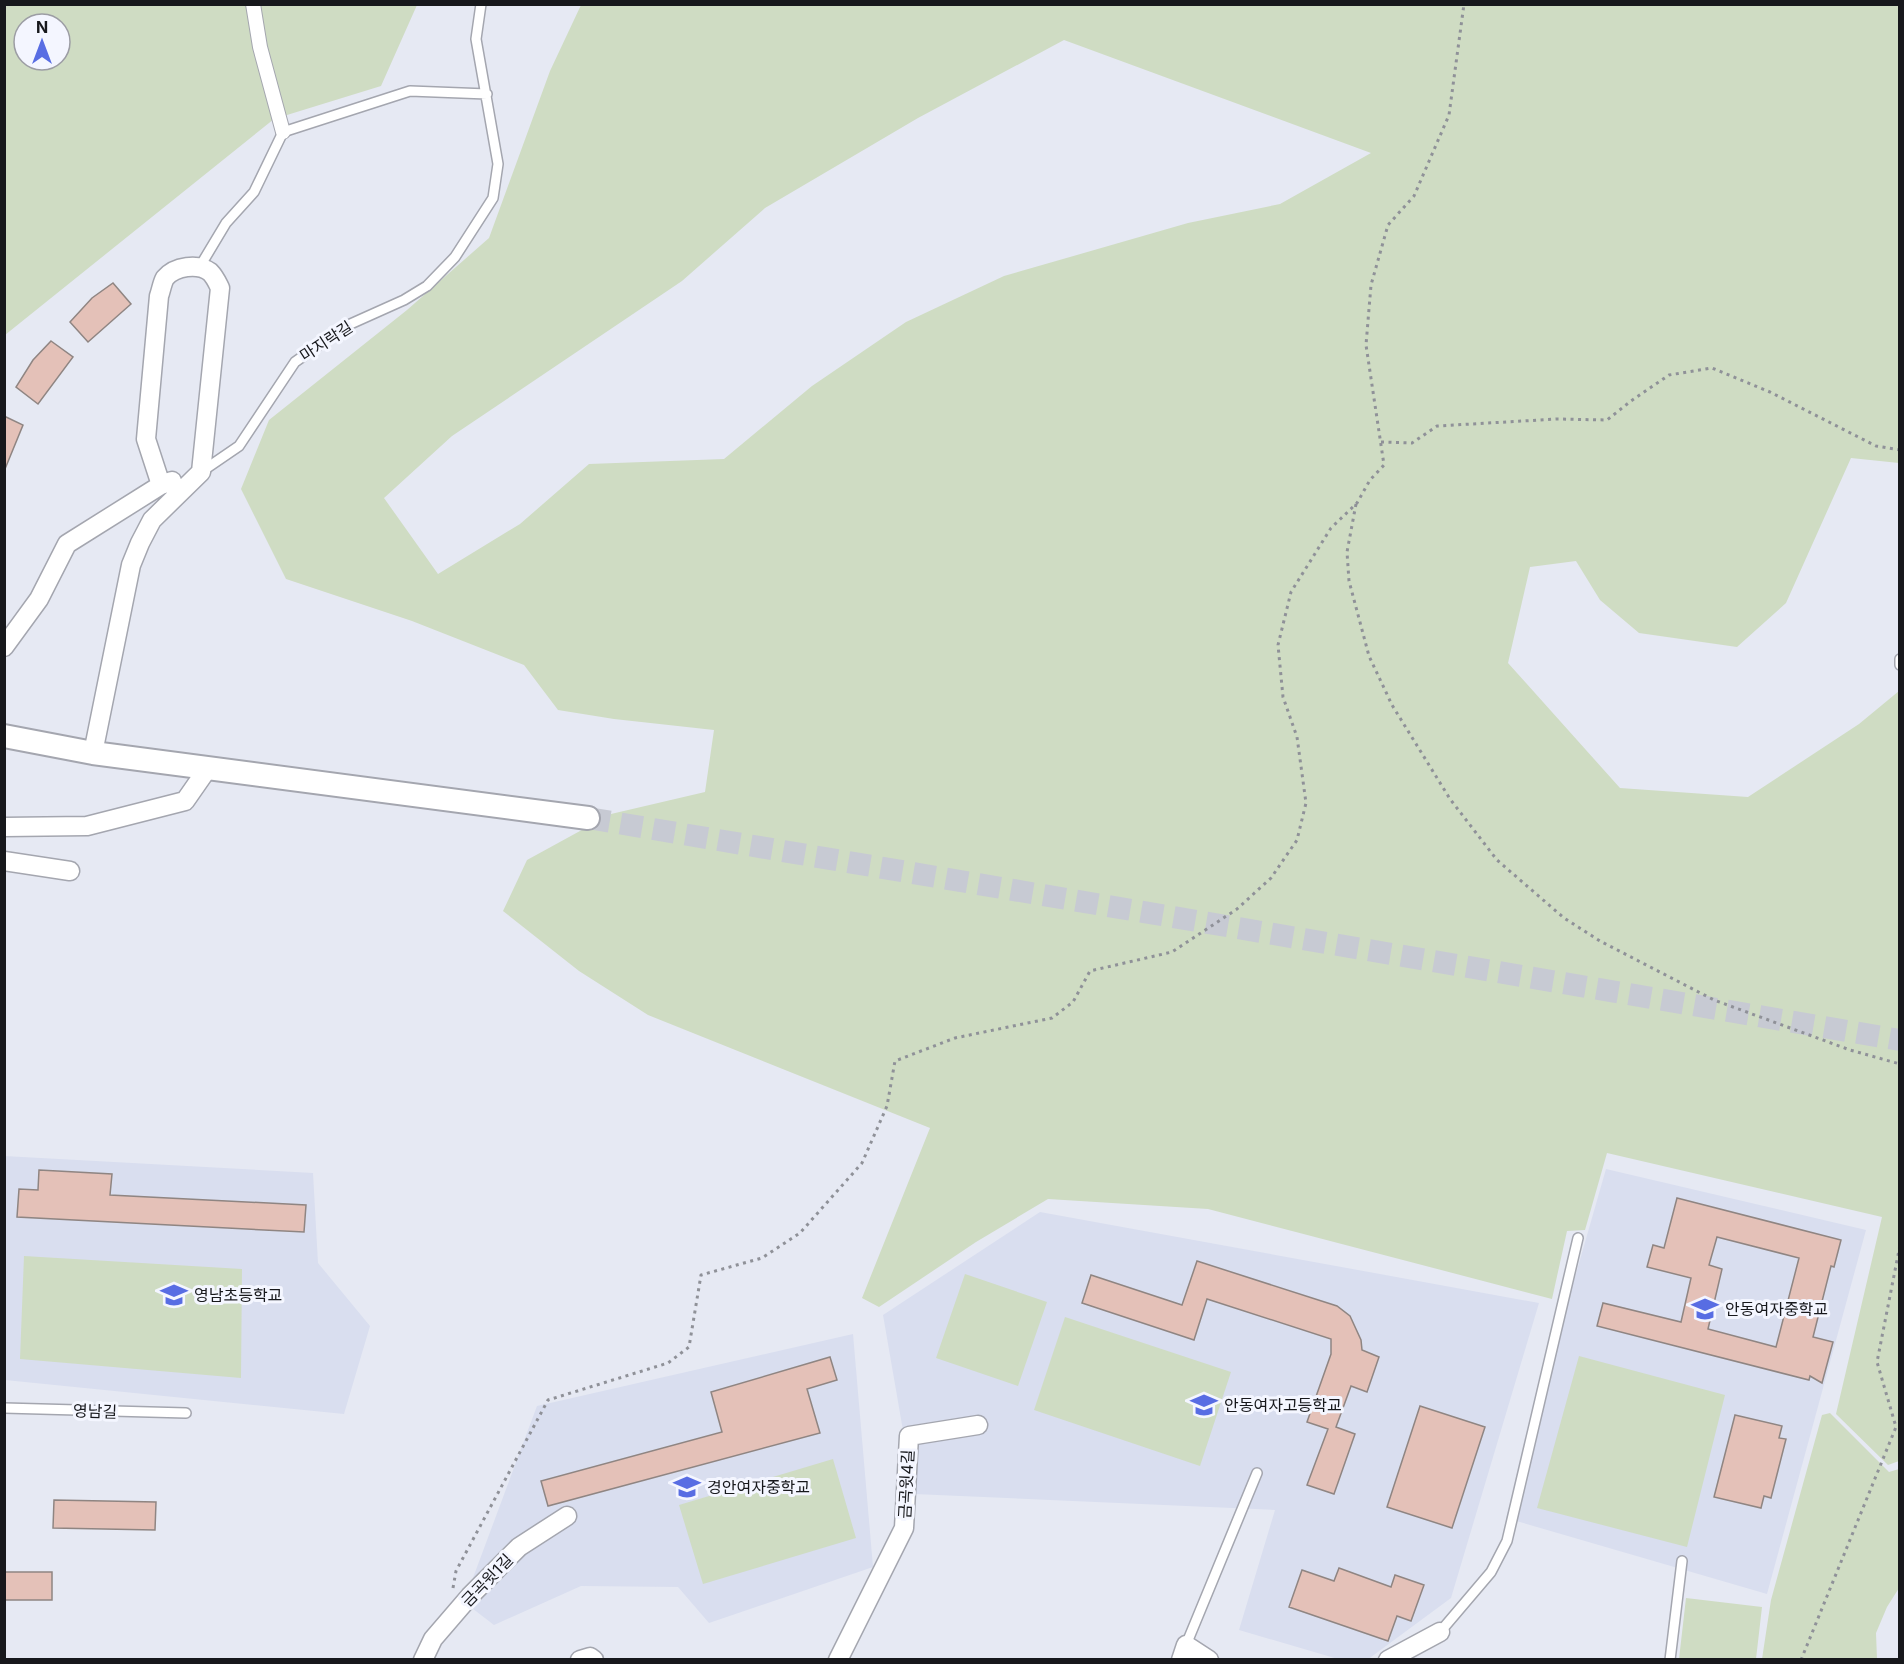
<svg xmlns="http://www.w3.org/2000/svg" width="1904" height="1664" font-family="Inter,'Noto Sans KR',sans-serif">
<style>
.built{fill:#d9deef}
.green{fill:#cfdcc3;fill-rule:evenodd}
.building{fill:#e4c1b8;stroke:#8f8582;stroke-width:1.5;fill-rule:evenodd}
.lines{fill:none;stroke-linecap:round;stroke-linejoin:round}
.tertiary-tunnel{stroke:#c7cad3;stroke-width:22;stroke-dasharray:22 11;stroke-linecap:butt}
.service-casing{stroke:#a4a6af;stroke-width:12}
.pedestrian-casing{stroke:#a4a6af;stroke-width:16}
.minor-casing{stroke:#a4a6af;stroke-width:21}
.tertiary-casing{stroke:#a4a6af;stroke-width:26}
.path{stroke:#8f9198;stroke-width:3;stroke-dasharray:3 4.5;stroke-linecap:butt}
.service{stroke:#fff;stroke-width:9}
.pedestrian{stroke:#fff;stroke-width:14}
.minor{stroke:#fff;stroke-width:18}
.tertiary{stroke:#fff;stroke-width:22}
.labels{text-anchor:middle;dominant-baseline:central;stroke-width:6;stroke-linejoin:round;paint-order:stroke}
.street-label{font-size:16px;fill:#17181c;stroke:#f4f6ff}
.poi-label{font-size:16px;fill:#17181c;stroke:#f4f6ff;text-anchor:start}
</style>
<rect width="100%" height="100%" fill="#e6e9f3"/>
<path class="built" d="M4,1156L313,1173L318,1263L370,1326L344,1414L5,1380Z
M1606,1169L1866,1230L1767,1594L1506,1518Z
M1040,1212L1539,1303L1451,1598L1367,1660L1338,1659L1239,1630L1275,1510L914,1494L883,1315Z
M853,1334L873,1567L709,1623L678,1587L581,1586L494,1625L464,1602L537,1406Z"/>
<path class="green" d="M5,5H417L381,86L274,119L5,335ZM24,24H60V60H24Z
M581,5H1899V463L1851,458L1786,603L1737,647L1639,633L1600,600L1576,561L1530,567L1508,663L1620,788L1748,797L1859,724L1899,691V1461L1888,1465L1836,1414L1882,1217L1607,1153L1585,1230L1567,1231L1552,1299L1208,1209L1048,1199L976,1242L879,1307L862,1298L930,1128L648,1015L579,971L503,911L527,860L611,814L705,792L714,730L614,719L558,710L524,665L412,621L286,579L241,489L269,420L407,310L489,238L550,71ZM1064,40L1371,153L1280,204L1188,223L1004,276L906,322L812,386L724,459L589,464L520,524L438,574L384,498L452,436L682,281L765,208L918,118Z
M24,1256L242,1269L241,1378L20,1359Z
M965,1274L1047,1302L1018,1386L936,1358Z
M1065,1317L1231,1372L1200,1466L1034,1410Z
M1579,1356L1725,1395L1687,1547L1537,1508Z
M1830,1413L1889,1472L1899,1469V1588L1887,1607L1876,1633L1877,1659H1762L1771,1600L1822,1415Z
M833,1459L856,1538L703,1584L679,1505Z
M1686,1598L1762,1607L1756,1659H1679Z"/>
<path class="building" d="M113,283L131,304L88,342L70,322L92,298Z
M51,341L73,357L38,404L16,387L33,360Z
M4,416L23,425L5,469L4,468Z
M39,1170L112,1174L110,1195L306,1205L304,1232L17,1217L19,1189L38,1190Z
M1677,1198L1841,1240L1834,1267L1831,1266L1813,1337L1833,1342L1822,1383L1810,1376L1809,1380L1597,1326L1603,1303L1681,1322L1691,1278L1647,1267L1653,1245L1664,1248ZM1717,1237L1799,1258L1776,1347L1708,1329L1722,1269L1709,1265Z
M1197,1261L1337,1306L1350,1316L1361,1340L1362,1350L1379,1357L1367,1392L1351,1386L1336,1427L1355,1434L1334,1494L1307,1485L1328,1429L1307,1422L1331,1354V1339L1207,1299L1194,1340L1082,1303L1091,1275L1182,1305Z
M830,1357L837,1380L807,1389L820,1433L548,1506L541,1481L722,1432L711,1392Z
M1420,1406L1485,1427L1452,1528L1387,1507Z
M1735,1415L1782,1426L1779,1438L1786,1439L1771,1498L1764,1496L1761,1508L1714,1497Z
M54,1500L156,1502L155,1530L53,1528Z
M1339,1568L1391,1587L1395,1575L1424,1585L1411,1621L1397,1616L1388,1641L1289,1607L1302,1570L1334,1581Z
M4,1572H52V1600H4Z"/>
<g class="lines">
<path class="tertiary-tunnel" d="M588,818L1900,1040"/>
<defs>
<path id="service" d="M199,268L226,223L254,192L283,132L410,91L487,94
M201,472L239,446L295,362L346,326L404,300L427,286L455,257L493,198L498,164L476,39L481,4
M1900,659V665
M4,1408L186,1413
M1440,1632L1491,1572L1507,1541L1578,1238
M1186,1645L1257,1473
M1670,1660L1682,1561"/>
<path id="pedestrian" d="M253,4L260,47L283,132"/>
<path id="minor" d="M4,647L39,599L67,544L161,485L172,481
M93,753L131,565L140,543L152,520L201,472L220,288C217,282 215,277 210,272C198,263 175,266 165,278C162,283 161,291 159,296L146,439L161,485
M4,827L87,826L185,801L208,768
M4,861L70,871
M423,1660L433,1639L470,1596L519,1547L567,1516
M580,1660L590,1657L594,1660
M838,1660L904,1528L909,1436L978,1425
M1181,1660L1186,1645L1209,1660
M1388,1660L1440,1632"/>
<path id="tertiary" d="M4,736L93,753L588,818"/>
</defs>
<use href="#service" class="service-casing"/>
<use href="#pedestrian" class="pedestrian-casing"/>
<use href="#minor" class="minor-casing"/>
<use href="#tertiary" class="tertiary-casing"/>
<path class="path" d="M1381,442L1412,443L1437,426L1557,419L1607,420L1631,401L1669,375L1712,368L1770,392L1876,446L1900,450
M1356,504L1347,552L1349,581L1369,656L1392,705L1450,799L1497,860L1564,918L1600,941L1714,1000L1850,1050L1900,1064
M453,1588L456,1571L548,1400L668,1363L689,1347L701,1275L762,1258L800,1233L862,1163L887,1106L895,1061L955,1038L1052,1018L1073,1002L1090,971L1172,952L1237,909L1271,878L1297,840L1306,803L1297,737L1283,697L1278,645L1291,592L1331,528L1357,503L1370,480L1384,465L1366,345L1371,285L1388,225L1414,196L1449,115L1464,4
M1801,1660L1896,1427L1877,1362L1900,1245"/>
<use href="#service" class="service"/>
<use href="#pedestrian" class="pedestrian"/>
<use href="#minor" class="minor"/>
<use href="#tertiary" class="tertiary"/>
</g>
<defs>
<symbol id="school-bare" viewBox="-9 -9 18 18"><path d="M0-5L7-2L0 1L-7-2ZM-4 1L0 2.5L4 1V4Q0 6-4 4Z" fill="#586de3" stroke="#f4f6ff" stroke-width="2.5" paint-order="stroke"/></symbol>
</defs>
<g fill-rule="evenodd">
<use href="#school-bare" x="155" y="1276" width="38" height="38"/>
<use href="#school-bare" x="1686" y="1290" width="38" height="38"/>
<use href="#school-bare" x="1185" y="1386" width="38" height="38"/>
<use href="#school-bare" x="668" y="1468" width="38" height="38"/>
</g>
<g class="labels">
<g class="street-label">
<text transform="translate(326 341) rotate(-33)">마지락길</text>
<text transform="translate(95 1411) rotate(2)">영남길</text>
<text transform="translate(906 1484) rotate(-87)">금곡윗4길</text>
<text transform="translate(487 1580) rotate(-46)">금곡윗1길</text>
</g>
<g class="poi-label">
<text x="194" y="1295">영남초등학교</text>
<text x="1725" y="1309">안동여자중학교</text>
<text x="1224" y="1405">안동여자고등학교</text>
<text x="707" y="1487">경안여자중학교</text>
</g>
</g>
<rect width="1904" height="1664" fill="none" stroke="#17181c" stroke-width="12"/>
<g transform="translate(42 42)"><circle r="28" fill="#f4f6ff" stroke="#9c9da4" stroke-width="1.5"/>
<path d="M0-4.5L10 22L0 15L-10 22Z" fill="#586de3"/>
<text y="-9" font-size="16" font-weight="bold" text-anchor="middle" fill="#17181c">N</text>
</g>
</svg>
